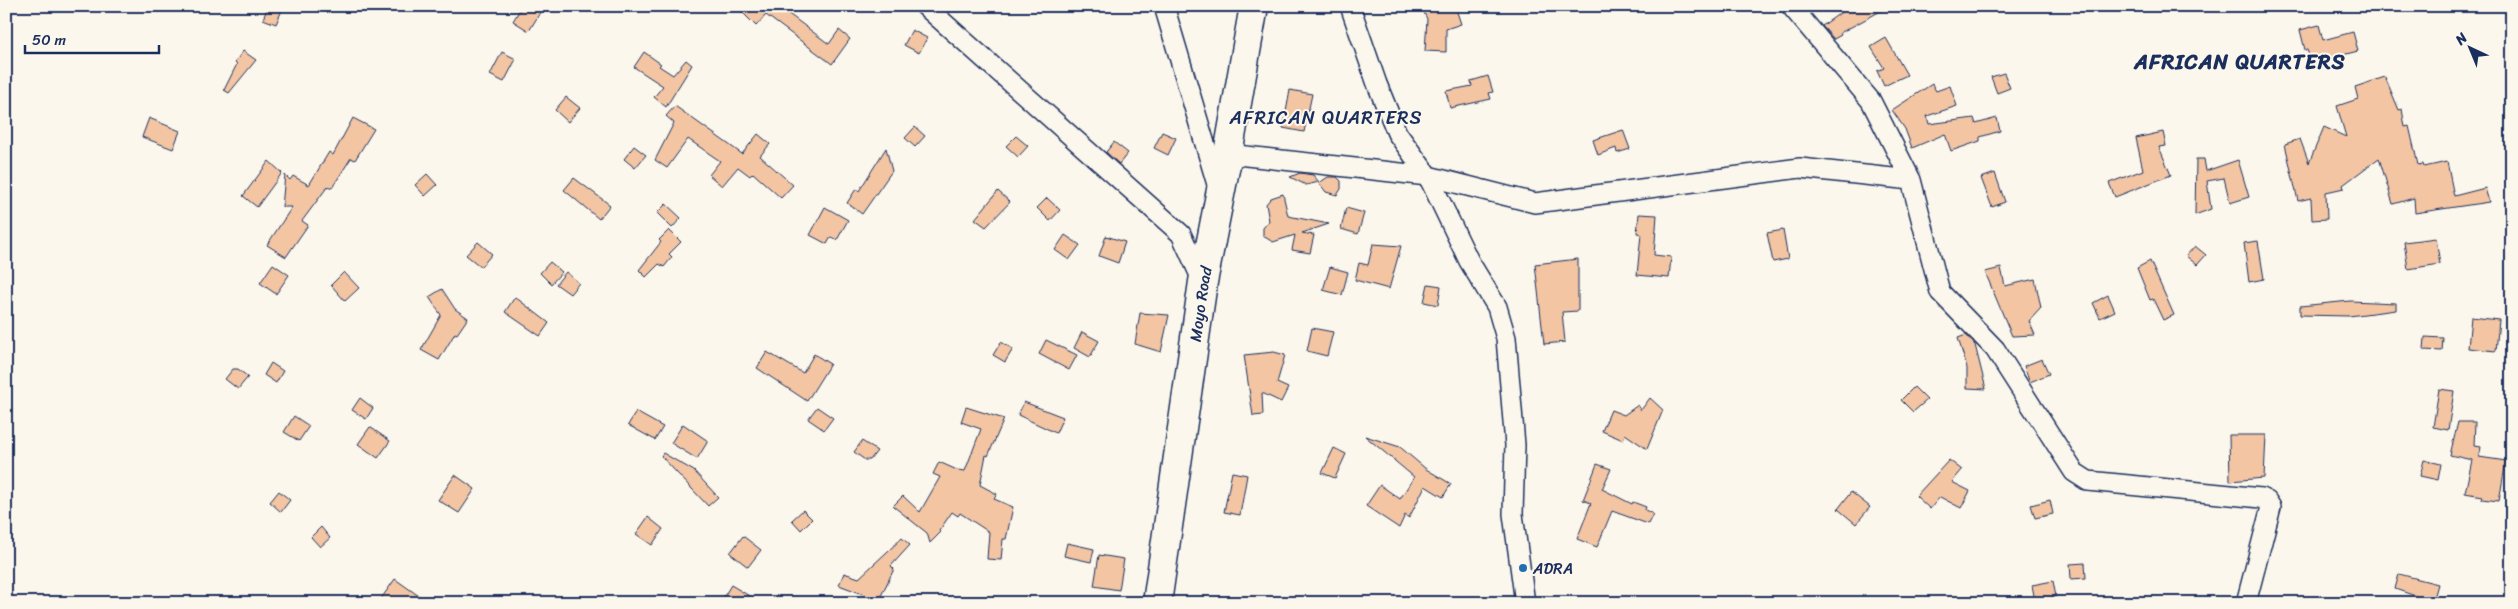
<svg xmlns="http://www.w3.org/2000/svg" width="2518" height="609" font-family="Sriracha,sans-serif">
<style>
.building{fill:#f3c5a3;stroke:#1b2f5e}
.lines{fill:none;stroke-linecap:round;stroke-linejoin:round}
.street-casing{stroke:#1b2f5e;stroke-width:22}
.secondary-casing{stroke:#1b2f5e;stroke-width:31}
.street{stroke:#fbf7ec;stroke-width:19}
.secondary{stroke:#fbf7ec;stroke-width:28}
.poi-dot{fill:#1f6fb2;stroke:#fbf7ec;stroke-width:2}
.labels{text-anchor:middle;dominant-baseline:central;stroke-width:4;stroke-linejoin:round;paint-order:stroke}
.street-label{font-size:16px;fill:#1b2f5e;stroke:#fbf7ec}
.poi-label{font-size:16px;fill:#1b2f5e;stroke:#fbf7ec;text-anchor:start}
.quarter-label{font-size:19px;letter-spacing:1px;fill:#1b2f5e;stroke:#fbf7ec}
.district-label{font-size:21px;font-weight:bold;letter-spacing:1px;fill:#1b2f5e;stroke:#fbf7ec}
</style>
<rect width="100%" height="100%" fill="#fbf7ec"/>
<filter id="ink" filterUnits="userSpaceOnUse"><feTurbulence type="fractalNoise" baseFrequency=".02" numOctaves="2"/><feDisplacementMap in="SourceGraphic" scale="10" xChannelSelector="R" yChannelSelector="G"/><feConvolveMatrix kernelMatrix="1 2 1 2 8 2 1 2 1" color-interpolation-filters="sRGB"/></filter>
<g filter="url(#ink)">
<path class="building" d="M268,6L282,10L276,24L263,19Z
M522,6H544L529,31L513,21Z
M736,6H778L829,44L839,30L850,39L832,64L766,15L756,26Z
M1421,6H1455L1461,24L1446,29V52L1425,51L1427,19Z
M1850,6H1890L1840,33L1841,35L1834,39L1822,26Z
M2319,25L2323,40L2353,32L2358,51L2327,59L2329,63L2314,68L2307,50H2305L2300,30Z
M912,30L927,38L919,53L904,45Z
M1886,38L1907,75L1884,86L1877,71L1884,68L1871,47Z
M243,51L256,60L229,93L224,90L237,64L235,62Z
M502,52L516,59L504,82L490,75Z
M644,52L661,64L659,66L673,75L686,60L692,65L666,107L654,97L663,86L634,67Z
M2004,73L2010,88L1997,93L1991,77Z
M1488,76L1493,92L1489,93L1491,99L1450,108L1446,91L1472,86L1471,81Z
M2385,77L2399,110L2402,109L2405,127L2409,126L2418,165L2423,164L2424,167L2447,162L2454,196L2485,188L2489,202L2415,213L2414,198L2393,204L2379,158L2343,185L2344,188L2326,192L2327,219L2312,220L2311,198L2298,201L2285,144L2300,139L2309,163L2324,127L2346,137L2337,106L2358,99L2355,87Z
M1932,84L1936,91L1950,86L1957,106L1927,116L1929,124L1974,118L1976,124L1997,118L2000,131L1980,137V141L1951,151L1945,134L1912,148L1905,129L1892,110Z
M1290,90L1312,94L1304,132L1283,128Z
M566,97L580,108L568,122L555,110Z
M675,106L742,154L758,134L770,144L760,156L793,185L781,198L753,173L750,176L738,167L722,186L709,175L720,161L688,139L667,168L655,160L674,123L666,116Z
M149,118L180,131L173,149L142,137Z
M353,118L374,129L355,160L351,158L332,188L328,186L302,221L308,225L286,257L267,245L292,207H282L285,175L290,180L293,176L309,185L329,152L333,155Z
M915,127L925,136L915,147L905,138Z
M1623,130L1630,149L1617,153L1616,148L1598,155L1593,140Z
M1162,132L1176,138L1168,155L1154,148Z
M2163,132L2166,146L2159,147L2171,175L2115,197L2109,183L2143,170L2136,138Z
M1016,136L1028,146L1018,157L1006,146Z
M1114,142L1128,153L1119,164L1106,152Z
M634,146L646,155L635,168L624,159Z
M886,148L892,171L862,214L847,203L856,189L859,191Z
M2196,159H2204L2206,171L2238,160L2249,197L2230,203L2224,178L2207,181L2211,209L2195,215Z
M269,161L282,173L257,207L243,196Z
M1300,173L1313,175L1319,182L1306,185L1290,177Z
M1995,173L2005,202L1992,207L1981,178Z
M427,174L437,185L425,196L415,185Z
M1328,177H1337L1341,181V189L1337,195L1326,192L1319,183Z
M574,178L610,205L599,219L564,190Z
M998,191L1010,202L986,227L975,219Z
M1283,194L1288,216L1329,224L1302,233L1314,235L1310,253L1292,250L1295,235L1273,242L1263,236V228L1269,221L1266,204L1271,198Z
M1047,198L1060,210L1050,221L1037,208Z
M666,204L681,218L672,228L657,213Z
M825,207L848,220L837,240L831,237L827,244L810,235Z
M1346,208L1364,213L1358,234L1341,229Z
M1639,214L1657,215L1654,255L1671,257L1669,278L1637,275L1641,234L1637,233Z
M669,230L681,242L669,254L672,257L664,267L659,264L646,277L639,270L661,242L659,240Z
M1783,230L1788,259L1773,262L1767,233Z
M1065,235L1080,245L1069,260L1055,250Z
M1106,236L1125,242L1118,263L1099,256Z
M2436,238L2440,264L2408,269L2404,242Z
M2258,241L2264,279L2249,282L2244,243Z
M478,242L492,254L481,267L466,255Z
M1373,244L1401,246L1389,289L1355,280L1359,263L1368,265Z
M2195,246L2206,255L2197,265L2186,256Z
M1578,259V311L1562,312L1565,342L1544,344L1535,264Z
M2150,261L2174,315L2163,320L2153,299L2150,300L2137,268Z
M550,262L562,272L551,284L540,273Z
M273,264L289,275L276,294L260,283Z
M1330,267L1348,272L1342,295L1323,290Z
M2001,268L2005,286L2035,279L2041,308L2029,321L2035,335L2012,336L1985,272Z
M344,272L359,288L345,301L331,285Z
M566,272L579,283L570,294L556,284Z
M1428,284L1441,286L1438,305L1424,302Z
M442,289L455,309L468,318L457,334L455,333L439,360L421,350L441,315L429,297Z
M2108,295L2115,311L2100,318L2093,303Z
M515,297L549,323L540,336L505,312Z
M2350,301L2396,303V310L2349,316L2300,315V306Z
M1140,313L1169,315L1161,352L1135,344Z
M2471,317L2499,320L2496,351L2468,348Z
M1312,328L1333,332L1327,356L1307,351Z
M1082,332L1099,341L1090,357L1074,348Z
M1966,335L1975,345L1986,389L1967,388V368L1958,338Z
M2425,337L2443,338L2442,351L2424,350Z
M1046,340L1077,355L1069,370L1039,354Z
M1001,342L1013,349L1005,362L993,355Z
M767,352L803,373L814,354L830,364L807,401L757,368Z
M1274,352L1285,355L1277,383L1288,388L1281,402L1262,393L1263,415L1253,416L1244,355Z
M2042,359L2049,374L2030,382L2024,366Z
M271,363L283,371L276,383L264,375Z
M233,369H238L248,377L238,389L225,379Z
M1914,387L1927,400L1913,412L1901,400Z
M2439,389L2454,391L2448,430L2433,427Z
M360,398L373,408L366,419L352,410Z
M1650,398L1663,410L1647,449L1625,434L1623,440L1602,431L1611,410L1624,415L1638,405L1641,410Z
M1024,402L1063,417L1056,433L1018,415Z
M817,407L833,418L824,430L808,419Z
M966,407L1004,419L988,456L986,455L980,485L997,494L994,499L1013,507L1006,539H1003L1001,560L987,559L989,532L960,513L958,516L952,512L939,531L941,532L930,543L927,533L893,506L903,496L920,512L940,477L933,474L939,462L957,470L965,471L981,429L961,422Z
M636,412L663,427L655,440L628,425Z
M294,416L309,426L299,441L284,432Z
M2458,422H2475L2474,446L2481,447L2479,457L2506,461L2499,501L2481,499L2482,496L2465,493L2472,460L2450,455Z
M683,424L708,441L697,459L671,443Z
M370,427L390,441L378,458L358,444Z
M2229,435H2266L2264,478L2230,481Z
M1365,436L1400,447L1426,469L1451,484L1443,497L1425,486L1409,518L1405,515L1399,528L1366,506L1380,485L1400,499L1414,477Z
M862,441L877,451L870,460H865L854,452Z
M1334,448L1346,454L1335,478L1322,473Z
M663,453L694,471L718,497L708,506L661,456Z
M1949,460L1962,470L1952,482L1970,491L1961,508L1940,497L1930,509L1916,496Z
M2424,460L2441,464L2438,480L2420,476Z
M1597,464L1611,469L1602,489L1632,504L1633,502L1646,507L1645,510L1653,514L1648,524L1612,511L1597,547L1577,539L1591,503L1583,500Z
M1232,472L1247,475L1240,515L1224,512Z
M455,475L475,489L459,513L438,500Z
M279,491L290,500L281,512L270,502Z
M1851,492L1870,507L1856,524L1838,509Z
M2050,500L2053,514L2035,518L2031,505Z
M803,510L812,519L801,530L792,520Z
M648,517L663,529L652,545L636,534Z
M321,527L330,538L320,547L311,537Z
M743,536L761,550L748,567L730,553Z
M902,538L910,545L891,566L894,569L879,600L839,585L844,573L859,578Z
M1067,543L1094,549L1091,562L1064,556Z
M1099,555L1124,559L1119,590L1094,586Z
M2085,563L2086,578L2071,579L2070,564Z
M2399,574L2438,584L2433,602L2395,589Z
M395,579L429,603H378Z
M2053,581L2056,597L2035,601L2032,585Z
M731,585L761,603H720Z"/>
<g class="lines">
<defs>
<path id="street" d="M925,6L1181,234L1203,282
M1164,6L1219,191
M1350,6L1377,84L1397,133L1428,176L1469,261L1497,307L1506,338L1515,445L1513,514L1525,603
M1791,6L1871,101L1911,180
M1228,154L1428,176L1535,203L1800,168L1911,180L1940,292L1995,349L2074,472L2088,481L2261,498L2267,501L2271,507L2246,603"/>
<g id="secondary">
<path id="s1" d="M1157,603L1203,282L1228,154L1254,6"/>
</g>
</defs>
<use href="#street" class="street-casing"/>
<use href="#secondary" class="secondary-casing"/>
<use href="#street" class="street"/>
<use href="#secondary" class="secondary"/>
</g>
</g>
<circle class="poi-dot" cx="1523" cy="568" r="5"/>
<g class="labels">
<g class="street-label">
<text stroke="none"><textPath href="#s1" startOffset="302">Moyo Road</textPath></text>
</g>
<g class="poi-label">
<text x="1533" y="568">ADRA</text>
</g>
<g class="quarter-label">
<text x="1326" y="117">AFRICAN QUARTERS</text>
</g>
<g class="district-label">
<text x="2240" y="62">AFRICAN QUARTERS</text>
</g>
</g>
<rect width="2518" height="609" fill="none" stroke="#fbf7ec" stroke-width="25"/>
<rect x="12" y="12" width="2493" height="584" fill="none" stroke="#1b2f5e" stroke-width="2" filter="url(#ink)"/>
<g transform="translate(2470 48) rotate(316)" stroke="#fbf7ec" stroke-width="4" paint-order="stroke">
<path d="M0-4L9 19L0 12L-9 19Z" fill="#1b2f5e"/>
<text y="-8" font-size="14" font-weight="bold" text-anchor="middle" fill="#1b2f5e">N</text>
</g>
<path d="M25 45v8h134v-8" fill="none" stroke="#1b2f5e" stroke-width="2.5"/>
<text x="32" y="45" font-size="15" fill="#1b2f5e" stroke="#fbf7ec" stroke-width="4" paint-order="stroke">50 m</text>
</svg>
